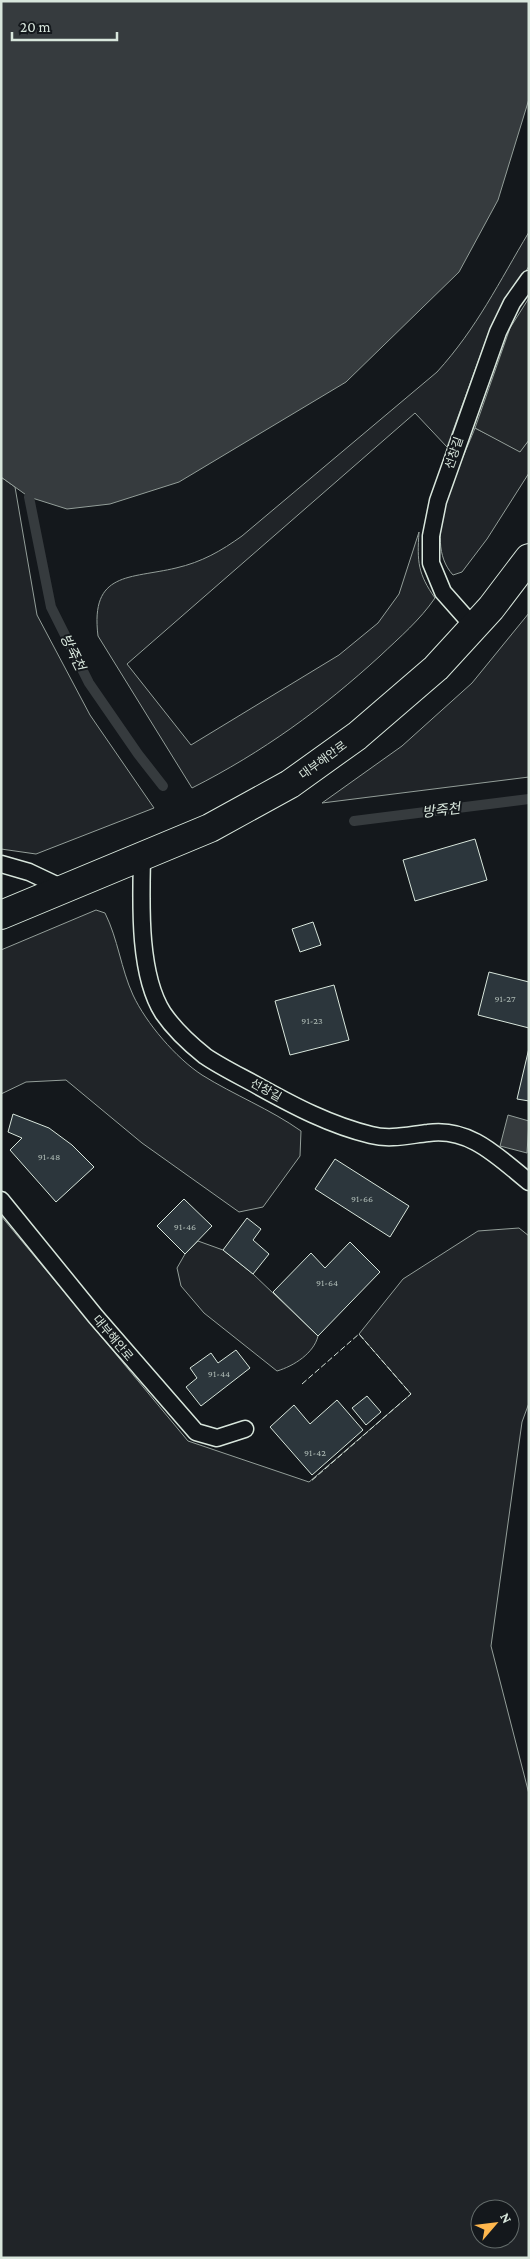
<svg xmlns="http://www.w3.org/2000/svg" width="530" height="2259" font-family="'Crimson Pro','Noto Sans KR',serif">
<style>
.green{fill:#202428;stroke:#939e99;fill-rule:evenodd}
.parking{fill:#24282b;stroke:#939e99}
.water{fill:#363b3e;stroke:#939e99}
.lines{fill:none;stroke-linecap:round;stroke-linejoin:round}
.stream{stroke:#363b3e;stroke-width:10}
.building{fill:#2c363c;stroke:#d8e6dc}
.service-casing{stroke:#d8e6dc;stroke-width:19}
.tertiary-casing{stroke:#d8e6dc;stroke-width:30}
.service{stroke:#14181c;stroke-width:16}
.tertiary{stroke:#14181c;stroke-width:28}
.fence{stroke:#d8e6dc;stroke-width:1;stroke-dasharray:6 2.5;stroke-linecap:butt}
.labels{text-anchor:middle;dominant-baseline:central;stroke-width:4;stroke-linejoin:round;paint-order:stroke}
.number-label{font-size:10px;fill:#adbab4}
.street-label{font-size:12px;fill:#d8e6dc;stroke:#14181c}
.water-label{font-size:14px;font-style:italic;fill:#d8e6dc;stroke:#14181c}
</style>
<rect width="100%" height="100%" fill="#14181c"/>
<path class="green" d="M529,232V266L490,329L447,447L415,413L127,664L191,745L339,655L378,623L399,594L419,532C417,562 418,574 435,598C420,620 400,637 380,656C322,709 263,752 192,788L98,636C90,571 130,579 176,568C202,562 221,551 242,536L437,372C477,328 499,282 529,232Z
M475,428L520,451L529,440V473L487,539L462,572L453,575C420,539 460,467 475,428Z
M1,477L15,487L37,615L90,715L154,808L36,854L1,849Z
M529,613V777L322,803L402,746L472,683Z
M96,910L105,913C118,939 121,969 133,995C146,1023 176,1058 202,1075C234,1095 270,1109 301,1131L300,1156L263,1207L239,1212L142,1143L66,1080L26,1082L1,1094V950Z
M1,1216L188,1441L309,1482L411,1394L359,1334L403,1279L478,1231L519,1228L529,1236V1403L522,1422L491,1646L529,1794V2258H1ZM480,2209H510V2239H480Z
M198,1241L223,1250L253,1274L318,1336C314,1353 294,1366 277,1371L204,1313L181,1286L177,1268L185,1254Z"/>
<path class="parking" d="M529,298V440L520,452L475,428L510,328Z"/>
<path class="water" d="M1,1H529V99L498,200L459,272L346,382L179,482L110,504L67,509L29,497L1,477Z
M508,1115L529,1121L527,1153L500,1146Z"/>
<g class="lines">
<path class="stream" d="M29,497L51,607L89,683L138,754L163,786
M354,821L529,799"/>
</g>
<path class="building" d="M475,839L487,880L415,901L403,860Z
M313,922L321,945L300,952L292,929Z
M489,972L529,982V1028L478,1015Z
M334,985L349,1040L290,1055L275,1001Z
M529,1048V1101L517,1099Z
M13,1114L49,1128L72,1145L94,1167L56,1202L10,1150L22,1138L8,1132Z
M335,1159L409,1206L390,1237L315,1189Z
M184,1199L212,1226L185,1254L157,1226Z
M247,1218L261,1229L253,1240L269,1254L253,1274L223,1250Z
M350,1242L380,1272L318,1336L273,1292L311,1253L325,1268Z
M236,1350L250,1368L201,1406L186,1387L197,1378L190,1368L211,1353L218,1363Z
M367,1396L381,1412L366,1425L352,1408Z
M337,1400L363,1430L312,1475L270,1427L294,1405L310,1424Z"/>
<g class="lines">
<defs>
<path id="service" d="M474,627L443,592L431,563V536L438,501L498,332L512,303L529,279
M142,857C141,902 138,974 163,1013C174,1029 190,1044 205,1056C221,1067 240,1076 258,1086C294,1106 330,1125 371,1135C390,1140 409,1135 428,1133C470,1127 498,1157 529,1182
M1,864L29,872L65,889
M1,1200L96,1317L196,1432L217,1438L245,1429"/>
<path id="tertiary" d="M1,915L210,828L290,784L357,736L436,668L491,608L529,558"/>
</defs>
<use href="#service" class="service-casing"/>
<use href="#tertiary" class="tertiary-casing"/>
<use href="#service" class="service"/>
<use href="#tertiary" class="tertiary"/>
<path class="fence" d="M302,1384L359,1334L411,1394L310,1482"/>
</g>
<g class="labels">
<g class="number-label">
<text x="505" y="998">91-27</text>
<text x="312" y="1020">91-23</text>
<text x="49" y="1156">91-48</text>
<text x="362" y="1198">91-66</text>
<text x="185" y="1226">91-46</text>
<text x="327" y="1282">91-64</text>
<text x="219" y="1373">91-44</text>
<text x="315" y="1452">91-42</text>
</g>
<g class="street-label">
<text transform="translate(454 453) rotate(-71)">선창길</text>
<text transform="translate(323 760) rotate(-36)">대부해안로</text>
<text transform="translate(266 1090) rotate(29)">선창길</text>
<text transform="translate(113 1338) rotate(50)">대부해안로</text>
</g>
<g class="water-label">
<text transform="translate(73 652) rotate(64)">방죽천</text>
<text transform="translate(441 810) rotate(-7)">방죽천</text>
</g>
</g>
<rect width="530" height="2259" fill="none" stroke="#d8e6dc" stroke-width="5"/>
<g transform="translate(495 2224) rotate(62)"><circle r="24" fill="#14181c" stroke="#626a69"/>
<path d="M0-4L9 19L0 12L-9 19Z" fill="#ffb74d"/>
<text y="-8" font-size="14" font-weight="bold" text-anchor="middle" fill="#d8e6dc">N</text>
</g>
<path d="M12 32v8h105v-8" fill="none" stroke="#d8e6dc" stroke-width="2.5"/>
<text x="20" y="32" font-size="15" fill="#d8e6dc" stroke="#14181c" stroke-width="4" paint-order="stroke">20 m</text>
</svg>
